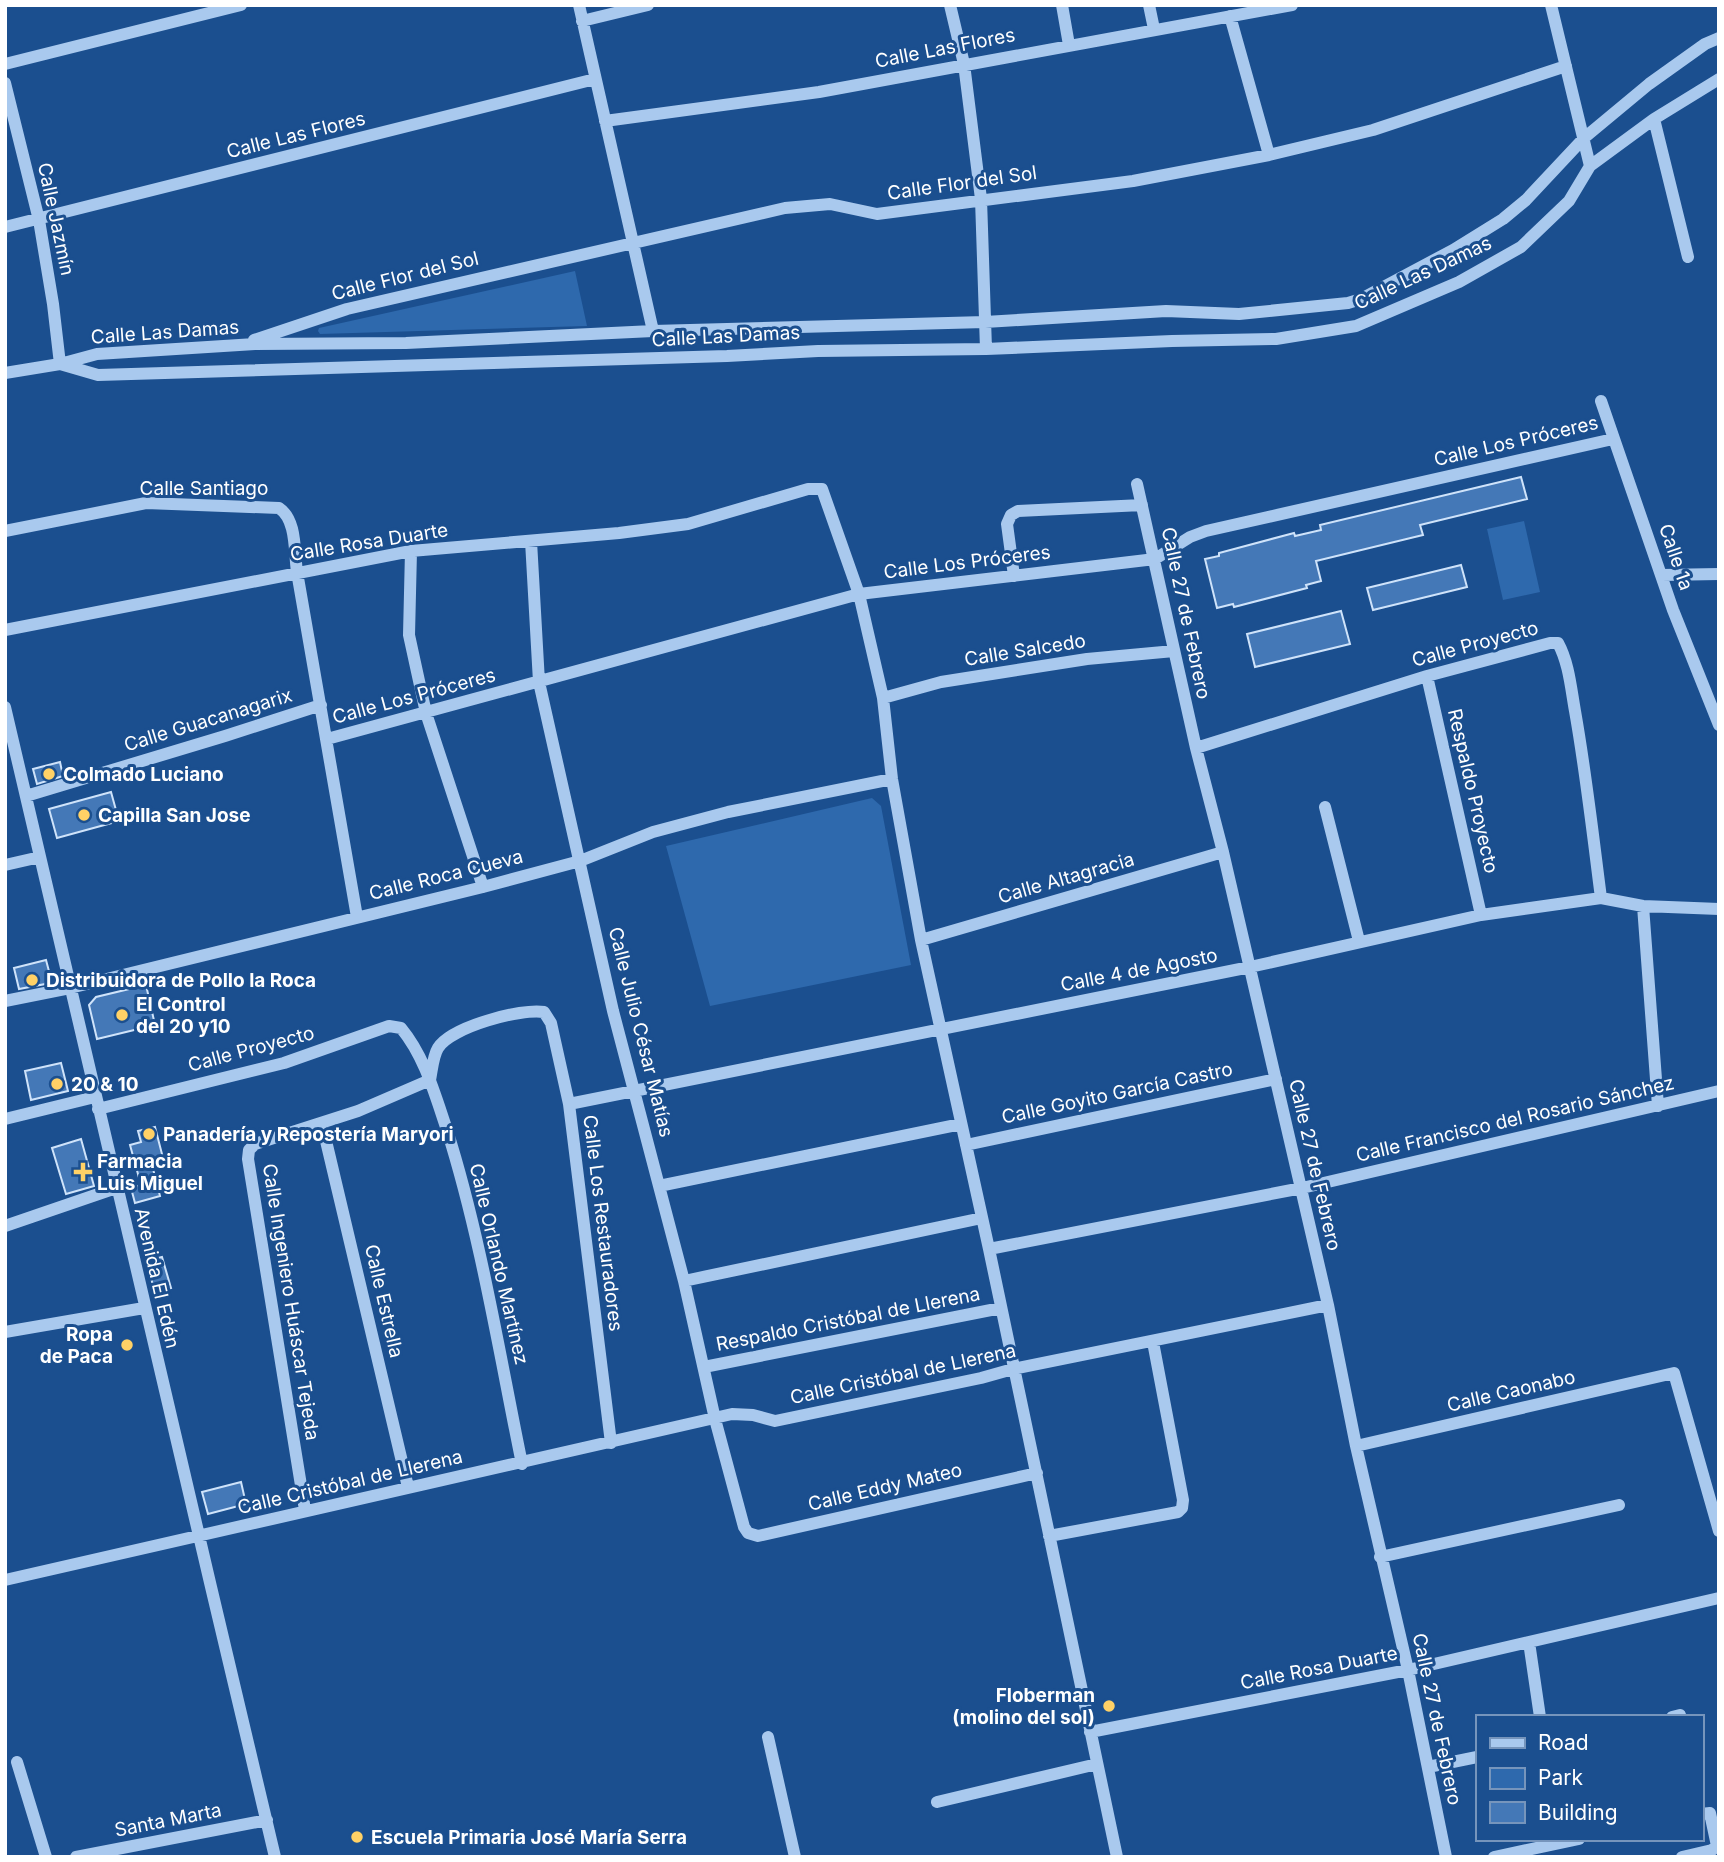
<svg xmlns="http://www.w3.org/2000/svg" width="1724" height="1862" font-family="Inter,sans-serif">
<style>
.green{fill:#2e69ad}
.building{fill:#4478b7;stroke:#cfe3fa;stroke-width:2}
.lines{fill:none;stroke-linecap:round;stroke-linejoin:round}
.minor{stroke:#a9c9ee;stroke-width:12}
.poi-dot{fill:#ffd166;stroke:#1b4f8f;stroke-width:2.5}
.labels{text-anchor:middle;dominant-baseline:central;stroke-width:6;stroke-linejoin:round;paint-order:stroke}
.street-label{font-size:19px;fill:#fff;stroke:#1b4f8f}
.poi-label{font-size:19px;font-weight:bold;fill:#fff;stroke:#1b4f8f;text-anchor:start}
</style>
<rect width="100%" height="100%" fill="#1b4f8f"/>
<path class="green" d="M575,271L587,326L320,334L318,331L319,328Z
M1524,521L1540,592L1503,600L1487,529Z
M872,798L881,806L911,965L710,1006L666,846Z"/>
<path class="building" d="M1521,477L1527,499L1420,525L1423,535L1316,561L1321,581L1306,585L1307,588L1234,607L1233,604L1217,608L1205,559L1219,556V553L1294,533L1295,536L1321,530L1320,525Z
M1461,565L1467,587L1373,610L1367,588Z
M1341,611L1350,644L1255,667L1247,634Z
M60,762L63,776L37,784L33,769Z
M111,792L119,821L57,838L49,809Z
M46,960L50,975L45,984L19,989L14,968Z
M146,985L155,1025L97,1039L89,1005L96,997Z
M61,1063L68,1091L31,1100L25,1071Z
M155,1127L163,1158L151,1161L160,1196L135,1203L131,1188L141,1185L130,1145L141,1142L138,1131Z
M81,1139L94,1186L66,1194L52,1148Z
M162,1257L171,1288L155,1292L146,1261Z
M241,1482L246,1504L208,1514L202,1492Z"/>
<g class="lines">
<path class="minor" d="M579,5L653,331
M950,5L964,64L981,199L986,349
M1062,5L1069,45
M1149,5L1154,29
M1551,5L1590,166
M1230,16L1269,155
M582,21L648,5
M5,64L241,5
M5,83L39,220L53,304L60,364
M1654,119L1688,257
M605,121L819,92L1292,5
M5,227L595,79
M254,340L347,309L785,208L830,204L877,214L1133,181L1269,155L1373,130L1566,66
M60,364L98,375L727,356L818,351L986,349L1172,341L1276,339L1356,326L1459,282L1521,247L1569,201L1590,166L1654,119L1719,79
M5,373L60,364L97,354L255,344L406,343L653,331L985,322L1166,311L1239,314L1348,303L1361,299L1453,250L1503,219L1526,200L1584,138L1649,84L1705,44L1719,38
M1601,401L1673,610L1719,725
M1137,484L1196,748L1223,852L1328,1305L1356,1446L1408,1670L1446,1857
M5,531L146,503L279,508C297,520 294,551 297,572L357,917
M531,541L539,682L613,1011L684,1281L715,1419L744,1527L748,1533L758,1536L1037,1473
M411,551L409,635L426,713L483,887
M1662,575L1719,574
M1014,576L1007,524L1011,515L1018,511L1142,505
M5,630L411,551L619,533L688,524L808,489H822L859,594L883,698L892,779L921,940L989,1249L1117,1857
M1427,676L1481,915
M883,698L941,682L1087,659L1174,651
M5,707C94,1091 184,1474 275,1857
M327,739L859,594L1155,559L1190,537L1206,531L1613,439
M1196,748L1427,676L1550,643H1558C1569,663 1571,689 1575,711C1586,773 1593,836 1601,898
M26,796L225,736L321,705
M1325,807L1359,941
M5,865L40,857
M1643,906L1658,1106
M921,940L1223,852
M5,1001L70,988L483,887L580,861L653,832L728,812L892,779
M569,1104L1250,967L1481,915L1601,898L1643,906L1719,909
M98,1109L284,1063L389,1026L401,1028C425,1057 435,1095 447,1130C481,1238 499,1352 522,1464
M5,1119L95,1097
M322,1124L408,1487
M966,1145L1276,1079
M659,1186L961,1124
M5,1226L116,1188
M989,1249L1302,1188L1719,1091
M684,1281L982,1218
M5,1332L144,1308
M704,1367L1001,1308
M1356,1446L1674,1373L1719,1531
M305,1510L248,1159L249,1150L255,1144L358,1111L430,1080C432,1070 433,1056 438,1048C451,1027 521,1008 544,1012L551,1023L569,1104L611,1443
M1049,1536L1178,1512L1182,1508L1183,1500L1153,1342
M1380,1557L1619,1505
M5,1580L732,1414L753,1415L775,1421L981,1378L1013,1369L1328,1305
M1529,1642L1540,1717
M1672,1717L1680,1715
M1090,1732L1408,1670L1719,1598
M768,1737L795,1857
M17,1762L46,1857
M1428,1767L1477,1757
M937,1802L1097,1764
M76,1857L267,1820
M1494,1857L1579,1839
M1682,1857L1712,1850L1717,1846L1710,1813L1701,1814"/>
</g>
<g class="poi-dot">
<circle cx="49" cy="774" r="7"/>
<circle cx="84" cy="815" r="7"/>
<circle cx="32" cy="980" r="7"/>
<circle cx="122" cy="1015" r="7"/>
<circle cx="57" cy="1084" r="7"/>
<circle cx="149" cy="1134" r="7"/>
<path d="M79.5 1161.5h7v7h7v7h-7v7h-7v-7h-7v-7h7z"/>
<circle cx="127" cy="1345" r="7"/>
<circle cx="1109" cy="1706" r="7"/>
<circle cx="357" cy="1837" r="7"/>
</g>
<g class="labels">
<g class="street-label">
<text transform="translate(945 48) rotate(-11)">Calle Las Flores</text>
<text transform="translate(296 135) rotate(-14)">Calle Las Flores</text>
<text transform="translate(962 183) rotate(-8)">Calle Flor del Sol</text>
<text transform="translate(56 219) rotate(78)">Calle Jazmín</text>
<text transform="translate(1423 273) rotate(-25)">Calle Las Damas</text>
<text transform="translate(405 276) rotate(-14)">Calle Flor del Sol</text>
<text transform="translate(165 332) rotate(-4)">Calle Las Damas</text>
<text transform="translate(726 336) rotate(-3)">Calle Las Damas</text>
<text transform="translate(1516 441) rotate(-13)">Calle Los Próceres</text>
<text x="204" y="488">Calle Santiago</text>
<text transform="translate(369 542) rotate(-9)">Calle Rosa Duarte</text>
<text transform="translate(1676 557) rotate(71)">Calle 1a</text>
<text transform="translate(967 562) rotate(-7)">Calle Los Próceres</text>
<text transform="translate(1186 613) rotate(78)">Calle 27 de Febrero</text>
<text transform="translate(1475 644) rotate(-15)">Calle Proyecto</text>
<text transform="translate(1025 650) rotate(-9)">Calle Salcedo</text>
<text transform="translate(414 696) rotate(-15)">Calle Los Próceres</text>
<text transform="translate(208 720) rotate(-17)">Calle Guacanagarix</text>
<text transform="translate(1473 791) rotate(77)">Respaldo Proyecto</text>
<text transform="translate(446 875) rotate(-14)">Calle Roca Cueva</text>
<text transform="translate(1066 878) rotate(-16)">Calle Altagracia</text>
<text transform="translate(1139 970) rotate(-11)">Calle 4 de Agosto</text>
<text transform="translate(641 1032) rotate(76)">Calle Julio César Matías</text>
<text transform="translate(251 1049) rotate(-15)">Calle Proyecto</text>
<text transform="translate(1117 1093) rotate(-12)">Calle Goyito García Castro</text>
<text transform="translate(1515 1119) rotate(-13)">Calle Francisco del Rosario Sánchez</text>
<text transform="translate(1315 1165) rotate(77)">Calle 27 de Febrero</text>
<text transform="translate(603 1223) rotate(83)">Calle Los Restauradores</text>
<text transform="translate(499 1264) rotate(77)">Calle Orlando Martínez</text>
<text transform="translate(157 1278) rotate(77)">Avenida El Edén</text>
<text transform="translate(384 1301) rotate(77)">Calle Estrella</text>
<text transform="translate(291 1302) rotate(81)">Calle Ingeniero Huáscar Tejeda</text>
<text transform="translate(848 1319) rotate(-11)">Respaldo Cristóbal de Llerena</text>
<text transform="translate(903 1374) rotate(-12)">Calle Cristóbal de Llerena</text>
<text transform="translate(1511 1391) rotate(-13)">Calle Caonabo</text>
<text transform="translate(350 1482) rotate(-13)">Calle Cristóbal de Llerena</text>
<text transform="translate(885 1487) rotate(-13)">Calle Eddy Mateo</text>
<text transform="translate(1319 1668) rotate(-11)">Calle Rosa Duarte</text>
<text transform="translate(1437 1719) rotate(78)">Calle 27 de Febrero</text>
<text transform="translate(168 1820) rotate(-11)">Santa Marta</text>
</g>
<g class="poi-label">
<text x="63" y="774">Colmado Luciano</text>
<text x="98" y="815">Capilla San Jose</text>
<text x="46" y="980">Distribuidora de Pollo la Roca</text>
<text x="136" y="1004">El Control<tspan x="136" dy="22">del 20 y10</tspan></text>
<text x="71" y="1084">20 &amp; 10</text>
<text x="163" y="1134">Panadería y Repostería Maryori</text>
<text x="97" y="1161">Farmacia<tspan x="97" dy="22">Luis Miguel</tspan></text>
<text x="113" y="1334" text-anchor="end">Ropa<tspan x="113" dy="22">de Paca</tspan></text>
<text x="1095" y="1695" text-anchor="end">Floberman<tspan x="1095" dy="22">(molino del sol)</tspan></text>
<text x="371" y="1837">Escuela Primaria José María Serra</text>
</g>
</g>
<rect width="1724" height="1862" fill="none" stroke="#ffffff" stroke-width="14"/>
<rect x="1476" y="1715" width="228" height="126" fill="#1b4f8f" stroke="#7695bc" stroke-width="2"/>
<rect x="1490" y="1738" width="35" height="10" fill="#a9c9ee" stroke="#7695bc" stroke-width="2"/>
<text x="1538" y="1750" font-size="21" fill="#ffffff">Road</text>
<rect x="1490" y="1768" width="35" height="21" fill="#2e69ad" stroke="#7695bc" stroke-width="2"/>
<text x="1538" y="1785" font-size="21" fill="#ffffff">Park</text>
<rect x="1490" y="1802" width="35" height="21" fill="#4478b7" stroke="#7695bc" stroke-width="2"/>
<text x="1538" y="1820" font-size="21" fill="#ffffff">Building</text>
</svg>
